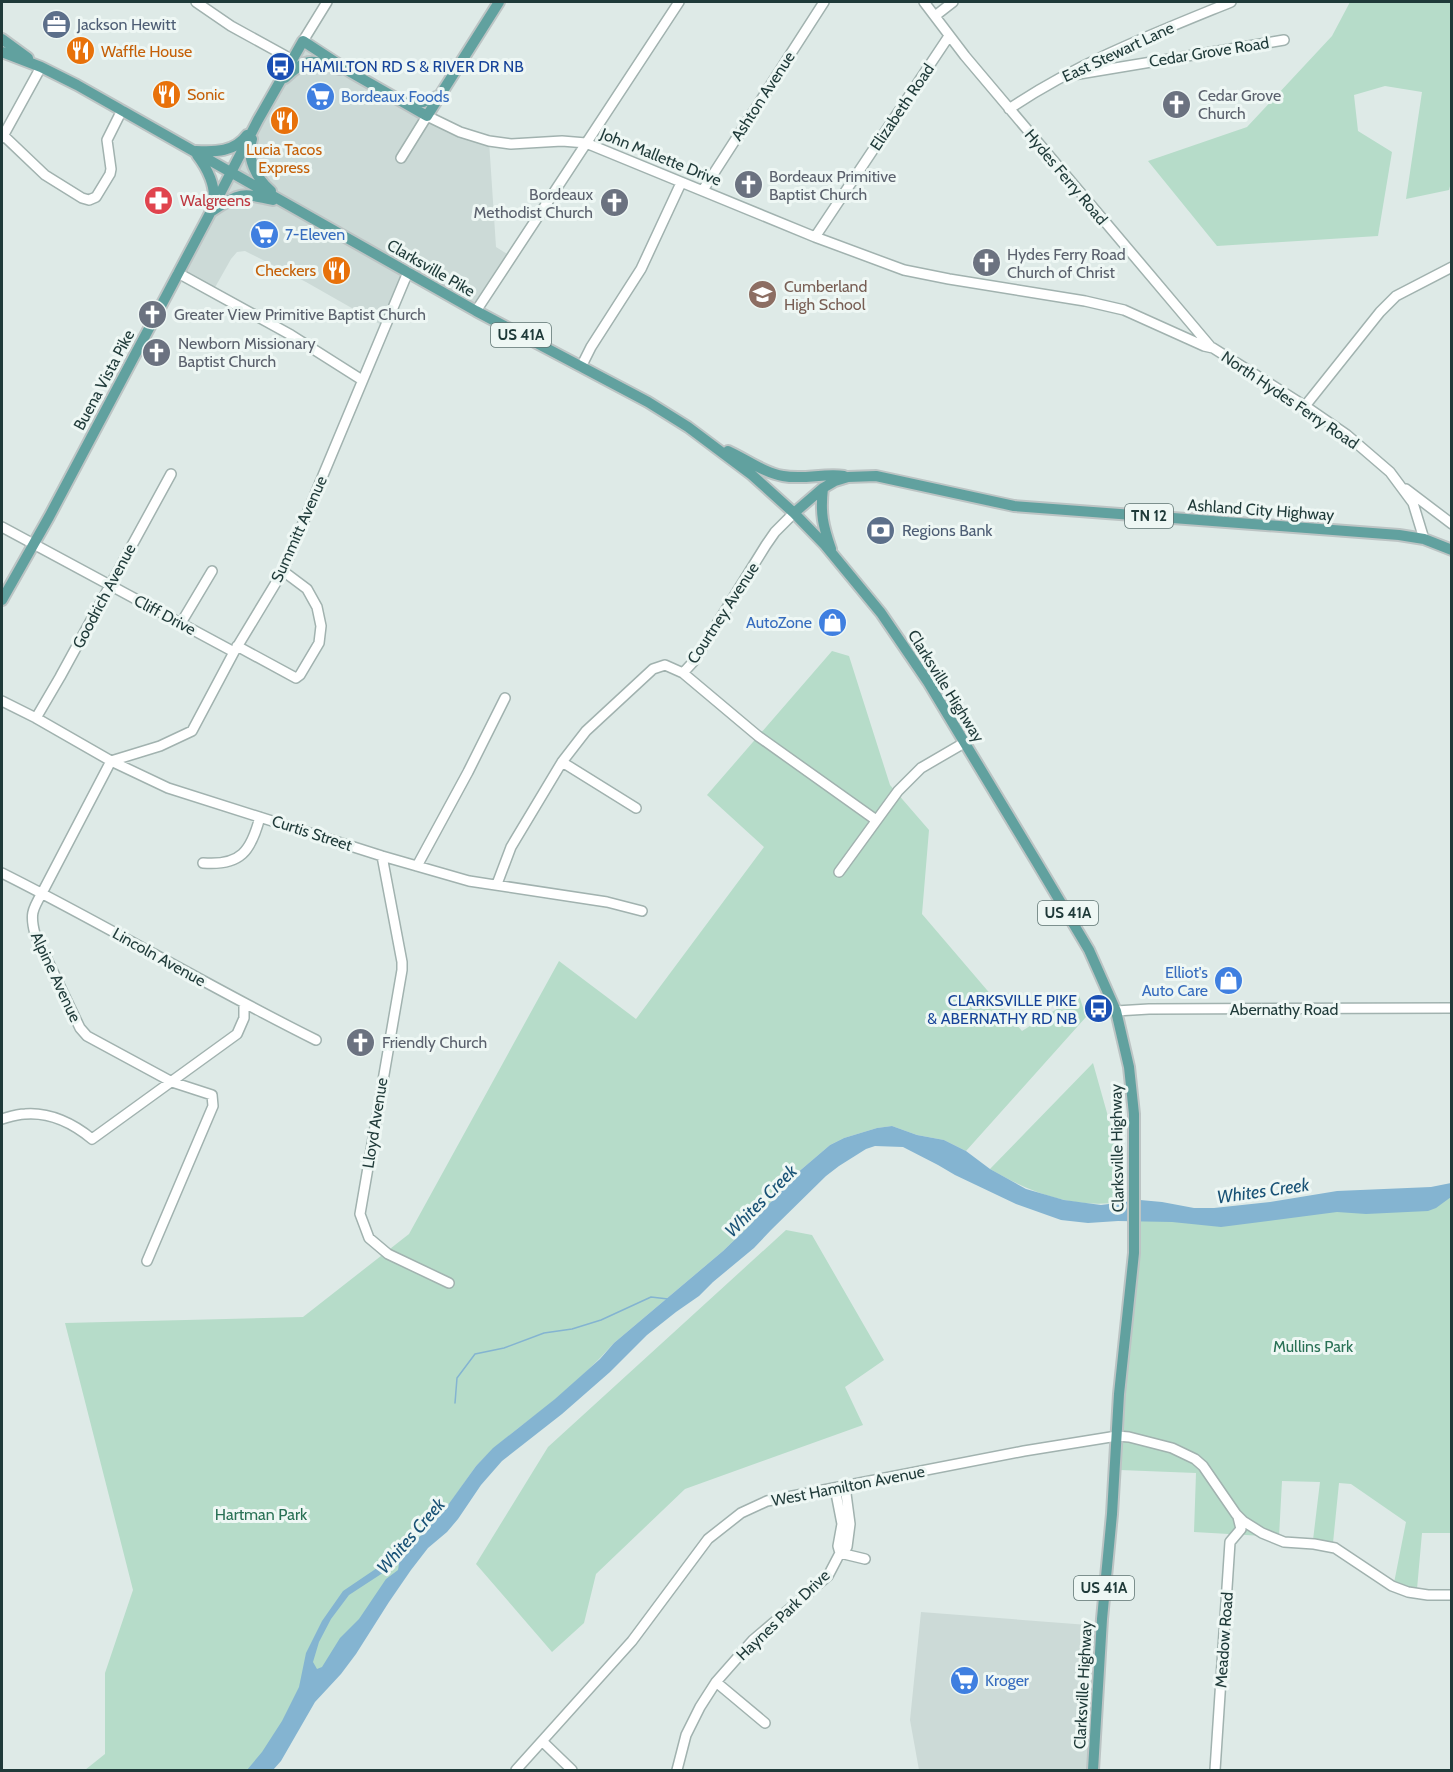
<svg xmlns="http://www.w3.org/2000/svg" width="1453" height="1772" font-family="Cabin,sans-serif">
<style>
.built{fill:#ccdad7}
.green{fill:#b6dcc9}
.water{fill:#84b4d1;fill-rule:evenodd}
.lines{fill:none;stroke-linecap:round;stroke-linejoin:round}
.stream{stroke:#84b4d1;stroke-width:1.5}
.minor-casing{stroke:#a1b2af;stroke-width:12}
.major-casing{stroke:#bcc4c4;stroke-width:14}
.minor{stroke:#fff;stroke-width:9}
.major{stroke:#61a19f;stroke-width:10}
.labels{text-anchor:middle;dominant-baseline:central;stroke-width:6;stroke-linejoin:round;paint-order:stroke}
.shield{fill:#eef7f4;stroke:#5d7371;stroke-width:1.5}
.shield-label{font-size:15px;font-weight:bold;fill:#1f3a39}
.service-label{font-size:16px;fill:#4e5e75;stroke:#eef7f4;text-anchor:start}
.food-label{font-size:16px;fill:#c56008;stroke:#eef7f4;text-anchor:start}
.street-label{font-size:16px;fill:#1f3a39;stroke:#eef7f4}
.transit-label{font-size:16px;fill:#164399;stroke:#eef7f4;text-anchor:start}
.worship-label{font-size:16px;fill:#5b616d;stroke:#eef7f4;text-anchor:start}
.shop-label{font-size:16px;fill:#366cbe;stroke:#eef7f4;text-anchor:start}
.health-label{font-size:16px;fill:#be3a42;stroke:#eef7f4;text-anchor:start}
.education-label{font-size:16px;fill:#785e54;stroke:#eef7f4;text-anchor:start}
.park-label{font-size:16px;fill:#297155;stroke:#eef7f4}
.water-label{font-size:18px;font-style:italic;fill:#195276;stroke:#eef7f4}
</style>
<rect width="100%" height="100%" fill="#deeae7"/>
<path class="built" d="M303,41L437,121L489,141L496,247L512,257L476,311L408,272L385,327L306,282L245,251L237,252L231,259L213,291L178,273Z
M921,1612L1101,1626L1093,1770H919L910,1720Z"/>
<path class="green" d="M1350,2H1451L1452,178L1449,190L1406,199L1422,92L1385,86L1354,95L1358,131L1392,152L1378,236L1217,246L1148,161L1247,127L1332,36Z
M832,651L849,656L890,785L929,830L922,914L1022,1031L1079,995L1086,1017L966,1151L944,1140L917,1135L892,1126L877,1128L844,1138L830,1145L796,1174L750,1225L723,1251L614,1343C596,1363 577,1381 557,1398C529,1421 501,1439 476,1466L262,1770H85L105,1754V1673L133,1590L65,1323L303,1317L409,1234L559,961L636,1019L764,847L707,795Z
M1093,1063L1123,1170L1121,1202C1073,1209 1031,1193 990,1169Z
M1451,1195V1533H1422L1417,1589L1394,1583L1406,1522L1351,1484L1339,1483L1333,1543L1313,1540L1320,1482L1282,1481L1279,1537L1194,1532L1196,1473L1120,1470L1136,1217Z
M786,1230L812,1235L884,1360L845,1387L863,1425L685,1489L596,1574L584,1623L552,1652L476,1564L548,1447Z"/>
<path class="water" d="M892,1126L917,1135L944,1140L966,1151L990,1169L1026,1189L1064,1200L1101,1205L1140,1200L1162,1202L1194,1208H1214L1270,1202L1337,1191L1431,1187L1451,1183V1197L1436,1208L1428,1211L1366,1214L1337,1212L1221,1227L1172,1222L1118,1221L1088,1223L1061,1220L1016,1204L955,1175L938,1165L903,1147L875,1146L866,1149L839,1166L826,1176L771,1230L754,1248L713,1282L699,1296L676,1312L647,1335L610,1372L562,1414L502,1461L481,1485L458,1519L447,1532L428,1548L411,1570L389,1602L356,1654L341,1674L315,1702L281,1761L273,1770H247L262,1752L282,1721L299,1687L306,1653L322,1621L343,1591L414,1543L448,1505L476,1466L493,1448L555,1399L600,1359L614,1343L723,1251L750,1225L796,1174L830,1145L844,1138L877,1128ZM399,1564L398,1570L386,1579L359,1619L340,1638L322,1667L317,1669L313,1662L319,1642L331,1619L349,1595L395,1565Z"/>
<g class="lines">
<path class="stream" d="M455,1403L457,1378L475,1354L504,1348L544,1333L572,1329L601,1320L651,1297L668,1299"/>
<defs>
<path id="minor" d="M196,2L231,26L291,59
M924,2L965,56L1210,346
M935,16L953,2
M303,41L327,2
M1073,75L1284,40
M1009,109C1077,63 1155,33 1231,2
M3,135L45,175L82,198L89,200L96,197L110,174L111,169L107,140L122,110
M2,138L41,67
M401,158L427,116L460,132L489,141L511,144L562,141L586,143L815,237L904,270L949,279L1085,301L1124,310L1204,346L1213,348L1305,406L1347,435L1390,472L1413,503L1424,539
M703,190L824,2
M815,237L949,36
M178,273L291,335L362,380
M476,311L679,2
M581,367L591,347L641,269L681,183
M1305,406L1380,312L1396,296L1452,267
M1406,489L1452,524
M2,527L234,652
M181,623L212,571
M237,646L296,678L300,675L319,643L321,626L317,607L307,589L283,571
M683,673L758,736L876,820
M2,701L36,718L111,761L168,788L382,856L469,881L607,902L642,911
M36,718L60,677L171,474
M562,762L636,808
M382,856L402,962V970L360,1214L369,1238L388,1254L449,1283
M203,863C241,866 251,851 260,817
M417,866L468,772L505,698
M839,872L898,791L921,768L964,743
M2,873C108,926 209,987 316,1040
M497,884L511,847L562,762L586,731L653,669L665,665L683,673L694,661L766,545L775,532L794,513
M1116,1011L1149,1009L1452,1008
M2,1119C9,1117 17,1114 25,1114C50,1112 74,1124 92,1139L237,1034L244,1018V1004
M147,1261L213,1106L212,1095L172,1082L87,1036L80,1028L35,934C30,915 32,910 42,893L111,761L160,746L192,731L234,652L283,571L408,272
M835,1488L842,1524L838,1546L840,1553
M840,1553L865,1559
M716,1682L765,1723
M543,1742L572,1770
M516,1770L632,1641L708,1539L741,1513L767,1501L1024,1451L1117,1436L1129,1437L1172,1448L1195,1459L1203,1466L1236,1514L1243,1521L1262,1533L1284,1542L1314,1544L1335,1548L1392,1586L1408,1592L1428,1595H1452
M677,1770L686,1735L700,1707L716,1682L753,1640L828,1576L840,1553L847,1547L850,1524L845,1486
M1215,1770L1230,1542L1241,1529L1238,1517"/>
<path id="major" d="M2,39L28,58
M2,52L41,67L77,85L476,311L648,402L688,427L752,475L794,513L825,545L881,613L928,682L1036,861L1089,950L1116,1011L1129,1067L1134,1114V1253L1119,1394L1112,1514L1102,1619L1093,1770
M285,78C308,56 311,60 340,69
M405,103L423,102L439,96
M252,139C246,158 256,178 271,191
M196,151C215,152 235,152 247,135
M197,155C207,168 217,187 213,204
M212,211C240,193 240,192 273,200
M728,451C746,459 764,473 783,476C804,480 824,473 844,476
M823,488C820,513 823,526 831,549
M794,513L823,488L835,481L848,477L876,476L1014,506L1399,535L1424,539L1452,550
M2,600L49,517L207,219L258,120L303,41L352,73L427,116L499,2"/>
</defs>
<use href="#minor" class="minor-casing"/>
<use href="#major" class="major-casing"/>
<use href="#minor" class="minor"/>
<use href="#major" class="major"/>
</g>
<defs>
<symbol id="office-disc" viewBox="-11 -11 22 22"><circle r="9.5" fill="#5c6f8a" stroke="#eef7f4"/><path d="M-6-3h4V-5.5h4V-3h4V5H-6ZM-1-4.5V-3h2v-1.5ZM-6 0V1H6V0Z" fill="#fff"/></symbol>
<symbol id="restaurant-disc" viewBox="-11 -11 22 22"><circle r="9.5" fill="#e8710a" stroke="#eef7f4"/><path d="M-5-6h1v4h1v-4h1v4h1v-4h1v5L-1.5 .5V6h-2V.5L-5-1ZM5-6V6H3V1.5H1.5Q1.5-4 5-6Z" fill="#fff"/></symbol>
<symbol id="bus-disc" viewBox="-11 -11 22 22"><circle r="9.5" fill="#1a4fb4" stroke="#eef7f4"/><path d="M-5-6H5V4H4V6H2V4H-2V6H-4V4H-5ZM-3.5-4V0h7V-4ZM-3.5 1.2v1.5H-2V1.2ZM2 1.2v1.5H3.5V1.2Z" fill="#fff"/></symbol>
<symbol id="supermarket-disc" viewBox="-11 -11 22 22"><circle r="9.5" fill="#3f7fe0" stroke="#eef7f4"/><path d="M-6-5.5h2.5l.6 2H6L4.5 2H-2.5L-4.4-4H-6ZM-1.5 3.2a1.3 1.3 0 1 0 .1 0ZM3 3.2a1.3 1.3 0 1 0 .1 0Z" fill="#fff"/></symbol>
<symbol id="church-disc" viewBox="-11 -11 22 22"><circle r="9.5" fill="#6b7280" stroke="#eef7f4"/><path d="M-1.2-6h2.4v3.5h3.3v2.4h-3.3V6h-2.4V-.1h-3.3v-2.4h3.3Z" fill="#fff"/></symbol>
<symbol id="pharmacy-disc" viewBox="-11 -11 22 22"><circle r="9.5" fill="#e0444e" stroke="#eef7f4"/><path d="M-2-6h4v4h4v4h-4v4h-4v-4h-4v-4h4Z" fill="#fff"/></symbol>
<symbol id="school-disc" viewBox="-11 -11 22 22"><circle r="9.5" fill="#8d6e63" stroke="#eef7f4"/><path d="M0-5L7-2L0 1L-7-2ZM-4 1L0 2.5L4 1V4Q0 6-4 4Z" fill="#fff"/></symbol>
<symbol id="bank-disc" viewBox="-11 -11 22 22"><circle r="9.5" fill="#5c6f8a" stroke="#eef7f4"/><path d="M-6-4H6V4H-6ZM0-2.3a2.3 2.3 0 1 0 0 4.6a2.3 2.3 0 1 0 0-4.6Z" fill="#fff"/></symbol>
<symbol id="shop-disc" viewBox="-11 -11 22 22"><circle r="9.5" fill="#3f7fe0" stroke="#eef7f4"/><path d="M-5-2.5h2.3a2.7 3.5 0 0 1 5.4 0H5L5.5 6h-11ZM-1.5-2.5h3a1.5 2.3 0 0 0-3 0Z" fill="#fff"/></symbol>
</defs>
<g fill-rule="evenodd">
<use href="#office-disc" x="40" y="8" width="33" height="33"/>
<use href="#restaurant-disc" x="64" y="34" width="33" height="33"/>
<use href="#bus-disc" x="264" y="50" width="33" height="33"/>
<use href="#restaurant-disc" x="150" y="78" width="33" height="33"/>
<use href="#supermarket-disc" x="304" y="80" width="33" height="33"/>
<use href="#church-disc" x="1160" y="88" width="33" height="33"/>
<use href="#restaurant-disc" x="268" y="104" width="33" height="33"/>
<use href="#church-disc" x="732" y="168" width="33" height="33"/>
<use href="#pharmacy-disc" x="142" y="184" width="33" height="33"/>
<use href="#church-disc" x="598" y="186" width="33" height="33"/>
<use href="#supermarket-disc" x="248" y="218" width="33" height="33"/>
<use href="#church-disc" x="970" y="246" width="33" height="33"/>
<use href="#restaurant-disc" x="320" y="254" width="33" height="33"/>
<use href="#school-disc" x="746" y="278" width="33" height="33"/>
<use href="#church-disc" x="136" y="298" width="33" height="33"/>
<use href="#church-disc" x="140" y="336" width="33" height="33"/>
<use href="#bank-disc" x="864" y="514" width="33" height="33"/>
<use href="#shop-disc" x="816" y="606" width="33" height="33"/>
<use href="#shop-disc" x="1212" y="964" width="33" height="33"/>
<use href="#bus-disc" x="1082" y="992" width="33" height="33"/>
<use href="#church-disc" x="344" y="1026" width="33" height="33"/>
<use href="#supermarket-disc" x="948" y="1664" width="33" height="33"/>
</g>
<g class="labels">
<g class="shield">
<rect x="491" y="323" width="60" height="24" rx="4.5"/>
<rect x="1125" y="504" width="48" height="24" rx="4.5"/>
<rect x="1038" y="901" width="60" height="24" rx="4.5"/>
<rect x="1074" y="1576" width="60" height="24" rx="4.5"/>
</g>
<g class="shield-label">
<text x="521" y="335">US 41A</text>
<text x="1149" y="516">TN 12</text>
<text x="1068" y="913">US 41A</text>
<text x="1104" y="1588">US 41A</text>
</g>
<g class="service-label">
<text x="77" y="24">Jackson Hewitt</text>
<text x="902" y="530">Regions Bank</text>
</g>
<g class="food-label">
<text x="101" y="51">Waffle House</text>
<text x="187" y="94">Sonic</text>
<text x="284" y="149" text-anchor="middle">Lucia Tacos<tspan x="284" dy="18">Express</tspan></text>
<text x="316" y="270" text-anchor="end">Checkers</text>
</g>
<g class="street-label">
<text transform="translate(1118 52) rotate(-25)">East Stewart Lane</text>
<text transform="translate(1209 52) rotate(-9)">Cedar Grove Road</text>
<text transform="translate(763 96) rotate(-57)">Ashton Avenue</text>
<text transform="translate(902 107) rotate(-56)">Elizabeth Road</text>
<text transform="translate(661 157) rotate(22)">John Mallette Drive</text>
<text transform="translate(1066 177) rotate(50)">Hydes Ferry Road</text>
<text transform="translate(431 268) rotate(30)">Clarksville Pike</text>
<text transform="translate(104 380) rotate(-62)">Buena Vista Pike</text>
<text transform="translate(1290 400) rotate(34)">North Hydes Ferry Road</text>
<text transform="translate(1261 510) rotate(4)">Ashland City Highway</text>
<text transform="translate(299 529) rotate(-66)">Summitt Avenue</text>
<text transform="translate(104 596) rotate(-62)">Goodrich Avenue</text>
<text transform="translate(723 613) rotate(-57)">Courtney Avenue</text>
<text transform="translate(165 615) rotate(28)">Cliff Drive</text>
<text transform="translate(946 686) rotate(58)">Clarksville Highway</text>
<text transform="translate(312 833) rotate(18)">Curtis Street</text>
<text transform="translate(159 957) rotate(29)">Lincoln Avenue</text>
<text transform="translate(56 977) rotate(65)">Alpine Avenue</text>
<text x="1284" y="1009">Abernathy Road</text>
<text transform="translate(375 1123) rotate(-81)">Lloyd Avenue</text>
<text transform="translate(1117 1148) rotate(-91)">Clarksville Highway</text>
<text transform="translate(848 1486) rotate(-11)">West Hamilton Avenue</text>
<text transform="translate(783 1615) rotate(-44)">Haynes Park Drive</text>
<text transform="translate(1224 1640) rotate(-86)">Meadow Road</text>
<text transform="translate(1083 1685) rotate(-87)">Clarksville Highway</text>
</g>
<g class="transit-label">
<text x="301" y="66">HAMILTON RD S &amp; RIVER DR NB</text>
<text x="1077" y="1000" text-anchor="end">CLARKSVILLE PIKE<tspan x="1077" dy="18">&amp; ABERNATHY RD NB</tspan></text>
</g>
<g class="worship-label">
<text x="1198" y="95">Cedar Grove<tspan x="1198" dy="18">Church</tspan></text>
<text x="769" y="176">Bordeaux Primitive<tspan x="769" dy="18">Baptist Church</tspan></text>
<text x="593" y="194" text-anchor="end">Bordeaux<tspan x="593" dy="18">Methodist Church</tspan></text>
<text x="1007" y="254">Hydes Ferry Road<tspan x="1007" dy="18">Church of Christ</tspan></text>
<text x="174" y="314">Greater View Primitive Baptist Church</text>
<text x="178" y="343">Newborn Missionary<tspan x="178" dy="18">Baptist Church</tspan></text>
<text x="382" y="1042">Friendly Church</text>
</g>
<g class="shop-label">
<text x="341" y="96">Bordeaux Foods</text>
<text x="285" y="234">7-Eleven</text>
<text x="812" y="622" text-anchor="end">AutoZone</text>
<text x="1208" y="972" text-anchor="end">Elliot's<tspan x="1208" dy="18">Auto Care</tspan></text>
<text x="985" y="1680">Kroger</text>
</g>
<g class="health-label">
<text x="180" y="200">Walgreens</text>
</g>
<g class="education-label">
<text x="784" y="286">Cumberland<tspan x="784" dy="18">High School</tspan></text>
</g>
<g class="park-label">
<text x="1313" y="1346">Mullins Park</text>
<text x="261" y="1514">Hartman Park</text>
</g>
<g class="water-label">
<text transform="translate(1263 1191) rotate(-8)">Whites Creek</text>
<text transform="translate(761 1201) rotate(-45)">Whites Creek</text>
<text transform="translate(411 1536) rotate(-49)">Whites Creek</text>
</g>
</g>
<rect width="1453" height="1772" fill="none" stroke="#1f3a39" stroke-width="6"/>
</svg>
